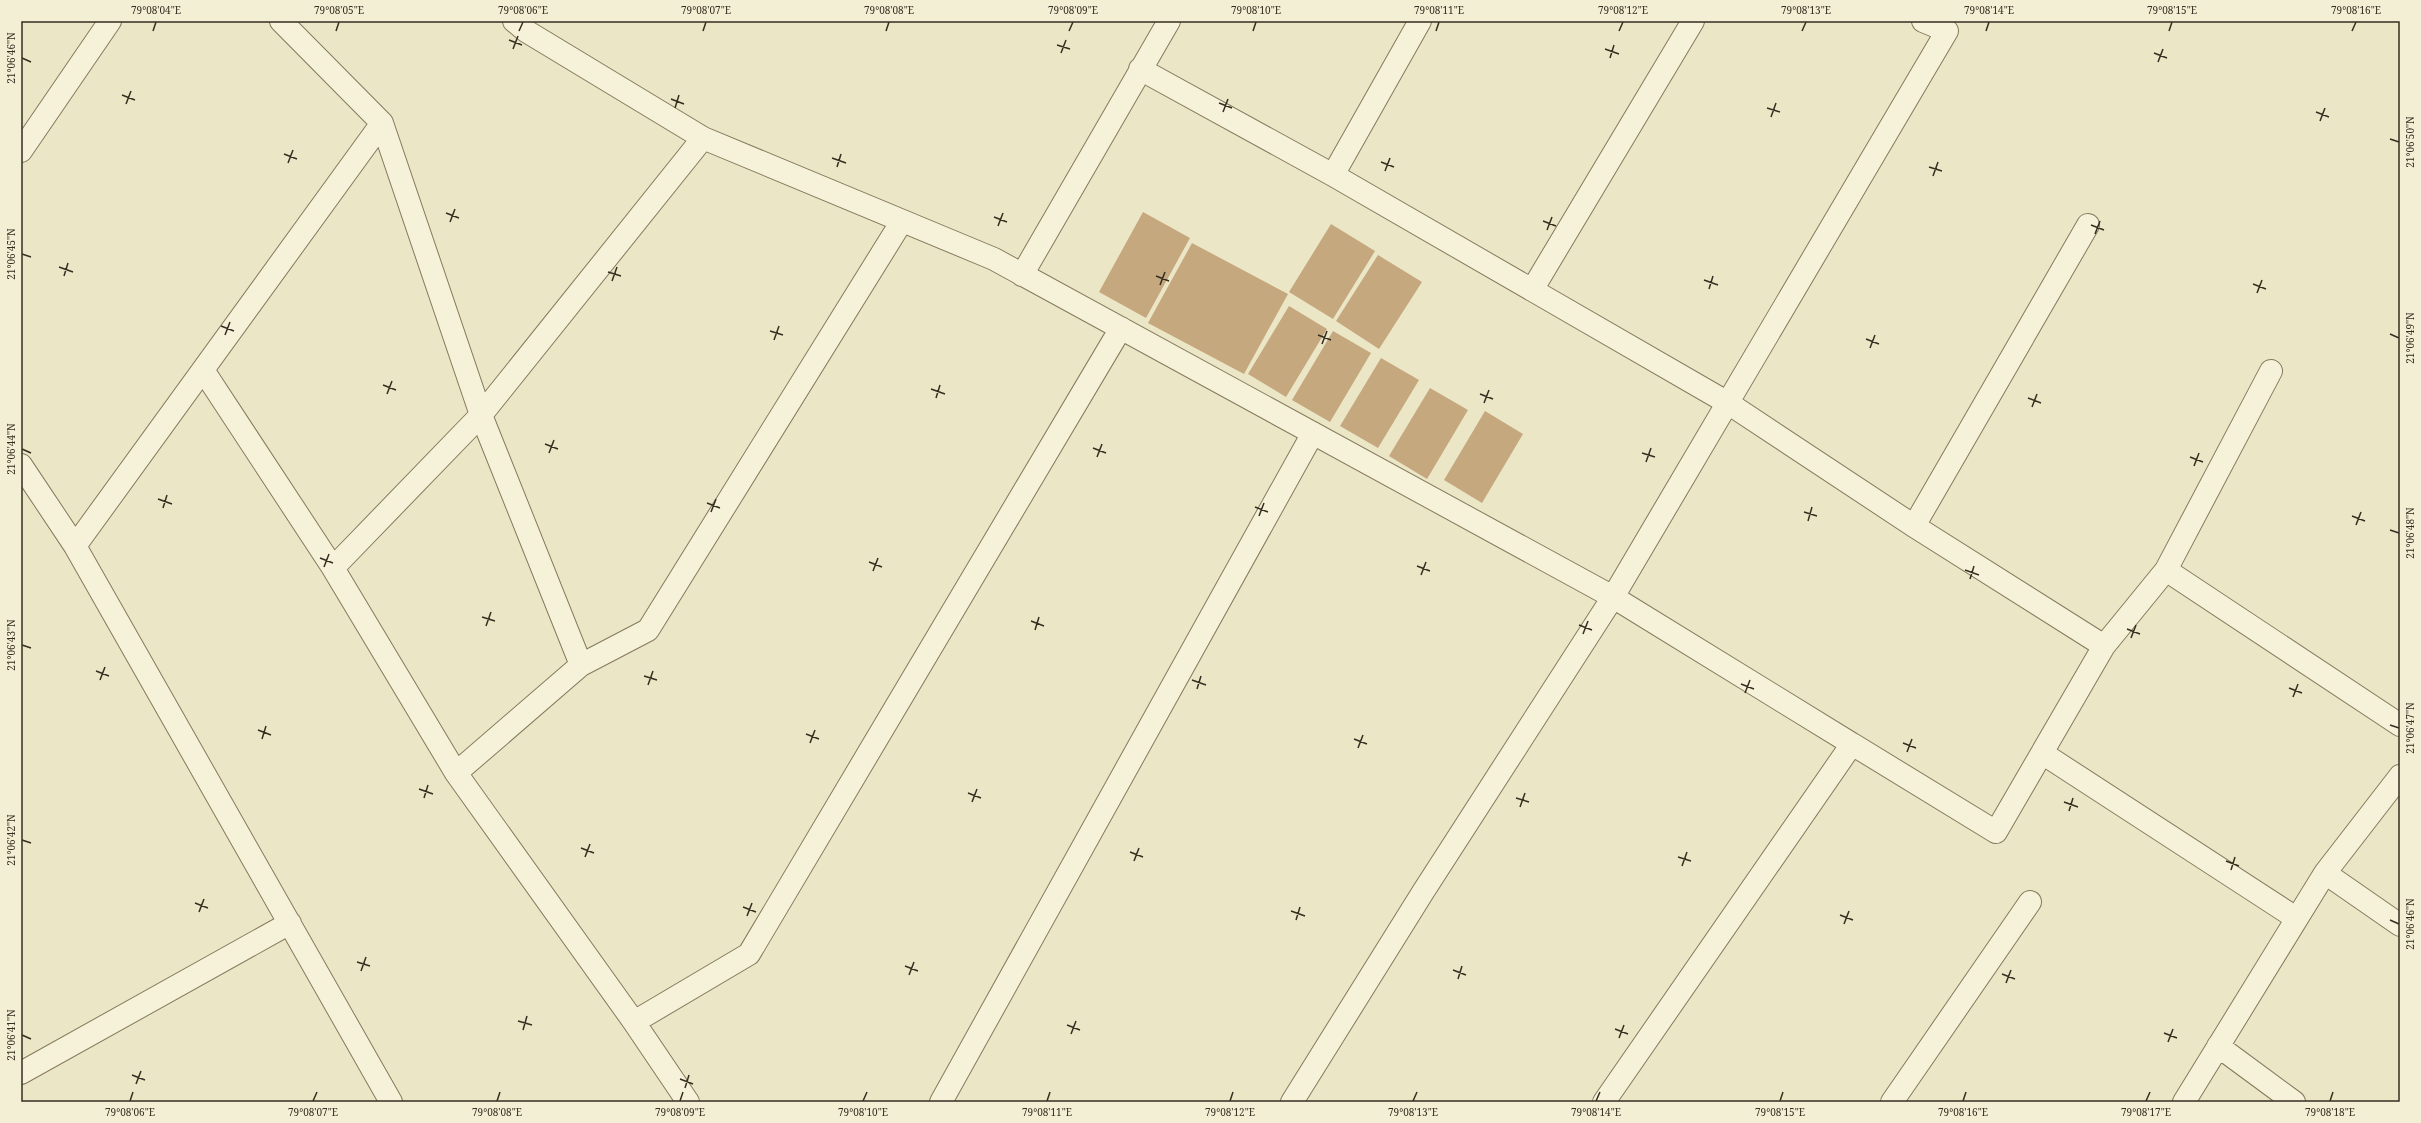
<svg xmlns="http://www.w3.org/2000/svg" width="2421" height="1123" font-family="'Noto Serif',serif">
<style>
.building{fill:#c6a87f}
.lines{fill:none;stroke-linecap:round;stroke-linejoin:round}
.minor-casing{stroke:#85795d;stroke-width:24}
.minor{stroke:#f6f2d9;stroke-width:22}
.ticks{fill:none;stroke:#362e20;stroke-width:1.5}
.neatline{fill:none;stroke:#362e20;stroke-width:1.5}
.ticks-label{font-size:10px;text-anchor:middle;fill:#362e20}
</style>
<rect width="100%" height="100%" fill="#ebe6c6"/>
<path class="building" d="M1143,212L1190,238L1146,318L1099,292Z
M1331,224L1375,251L1333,319L1289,292Z
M1192,243L1288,294L1244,374L1148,323Z
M1378,255L1422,282L1379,349L1336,321Z
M1289,306L1327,329L1286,397L1248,374Z
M1333,331L1371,353L1330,422L1292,400Z
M1381,358L1419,380L1378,448L1340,426Z
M1430,388L1468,410L1427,479L1389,456Z
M1485,411L1523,434L1482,503L1444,480Z"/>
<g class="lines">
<defs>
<path id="minor" d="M281,21L382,123L481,415L581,665L456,773
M514,21L526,31L703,138
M1140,69L1333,175L1728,403L1914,526L2104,646L1996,832L1852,744L1604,1102
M21,151L110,21
M1333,175L1420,21
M1022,275L1169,21
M1532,290L1693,21
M203,370L333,568L456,773L634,1022L688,1102
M21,465L75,546L391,1102
M1914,526L2088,225
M75,546L382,123
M333,568L481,415L703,138L994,259L1613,597L1947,31L1923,21
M2166,570L2271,371
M2104,646L2166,570L2400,725
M581,665L648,630L902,221
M2042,753L2296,918
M2325,873L2400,925
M634,1022L749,954L1121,328
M2218,1046L2294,1102
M21,1073L290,923
M941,1102L1313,433
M1292,1102L1423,892L1613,597L1852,744
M1892,1102L2030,902
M2184,1102L2325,873L2400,776"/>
</defs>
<use href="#minor" class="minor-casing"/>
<use href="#minor" class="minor"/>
</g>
<path class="ticks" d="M153,31L156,22M336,31L339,22M519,31L523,22M703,31L706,22M886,31L889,22M1069,31L1073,22M1253,31L1256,22M1436,31L1439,22M1619,31L1623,22M1802,31L1806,22M1986,31L1989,22M2169,31L2172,22M2352,31L2356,22M509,40L522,45M1057,45L1070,49M513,49L518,36M1605,49L1619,54M1061,53L1066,40M2154,53L2167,58M22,58L31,62M1610,58L1614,45M2158,62L2163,49M122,95L135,100M671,99L684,104M1219,103L1232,108M126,104L131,91M675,108L679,95M1767,108L1780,112M1223,112L1228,99M2316,112L2329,117M1771,117L1776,103M2320,121L2325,108M2390,139L2399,142M284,154L297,159M832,158L846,163M1381,162L1394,167M288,163L293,150M837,167L841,154M1929,167L1942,171M1385,171L1390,158M1933,176L1938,162M446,213L459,218M994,217L1007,222M1543,221L1556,226M450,222L455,209M2091,225L2104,230M998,226L1003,213M1547,230L1552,217M2095,234L2100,221M22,254L31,257M59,267L73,272M608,272L621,276M64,276L68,263M1156,276L1169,281M1704,280L1718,285M612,281L617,267M2253,284L2266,289M1160,285L1165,272M1709,289L1713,276M2257,293L2262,280M221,326L234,331M770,331L783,335M2390,334L2399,338M225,335L230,322M1318,335L1331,340M1866,339L1879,344M774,340L779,326M1322,344L1327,331M1870,348L1875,335M383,385L396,390M931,389L945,394M387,394L392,381M1480,394L1493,399M936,398L940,385M2028,398L2041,403M1484,403L1489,390M2032,407L2037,394M545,444L558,449M1093,448L1106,453M22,449L31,453M549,453L554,440M1642,453L1655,457M1097,457L1102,444M2190,457L2203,462M1646,462L1651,448M2194,466L2199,453M158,499L172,504M707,503L720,508M1255,507L1268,512M163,508L167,495M711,512L716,499M1804,512L1817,516M1259,516L1264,503M2352,516L2365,521M1808,521L1812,507M2356,525L2361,512M2390,530L2399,533M320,558L333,563M869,562L882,567M1417,566L1430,571M324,567L329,554M1965,570L1979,575M873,571L878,558M1421,575L1426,562M1970,579L1974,566M482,617L495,621M1031,621L1044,626M1579,625L1592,630M486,626L491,612M2127,629L2140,634M1035,630L1039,617M1583,634L1588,621M2131,638L2136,625M22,645L31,648M96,671L109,676M644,676L657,680M100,680L105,667M1192,680L1206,685M1741,684L1754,689M648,685L653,671M2289,688L2302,693M1197,689L1201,676M1745,693L1750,680M2293,697L2298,684M2390,725L2399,728M258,730L271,735M806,734L819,739M262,739L266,726M1354,739L1367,744M810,743L815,730M1903,743L1916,748M1358,748L1363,735M1907,752L1912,739M419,789L433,794M968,793L981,798M424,798L428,785M1516,798L1529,802M972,802L977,789M2064,802L2078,807M1520,807L1525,793M2069,811L2073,798M22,840L31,843M581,848L594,853M1130,852L1143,857M585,857L590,844M1678,857L1691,861M1134,861L1139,848M2226,861L2239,866M1682,866L1687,852M2231,870L2235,857M195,903L208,908M743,907L756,912M1291,911L1305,916M199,912L204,899M1840,915L1853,920M747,916L752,903M1296,920L1300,907M2390,920L2399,924M1844,924L1849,911M357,962L370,966M905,966L918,971M1453,970L1466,975M361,971L366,957M2002,974L2015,979M909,975L914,962M1458,979L1462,966M2006,983L2011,970M518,1021L532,1025M1067,1025L1080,1030M1615,1029L1628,1034M523,1030L527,1016M2164,1033L2177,1038M1071,1034L1076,1021M22,1035L31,1039M1619,1038L1624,1025M2168,1042L2173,1029M132,1075L145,1080M680,1079L693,1084M136,1084L141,1071M685,1088L689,1075M130,1101L133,1092M313,1101L317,1092M497,1101L500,1092M680,1101L683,1092M863,1101L867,1092M1047,1101L1050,1092M1230,1101L1233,1092M1413,1101L1417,1092M1596,1101L1600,1092M1780,1101L1783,1092M1963,1101L1966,1092M2146,1101L2150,1092M2330,1101L2333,1092"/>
<rect width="2421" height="1123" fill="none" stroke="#f3efd5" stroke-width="44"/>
<rect x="22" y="22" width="2377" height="1079" class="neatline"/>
<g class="ticks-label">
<text x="156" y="14">79°08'04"E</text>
<text x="339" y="14">79°08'05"E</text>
<text x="523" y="14">79°08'06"E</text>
<text x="706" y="14">79°08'07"E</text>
<text x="889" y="14">79°08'08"E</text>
<text x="1073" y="14">79°08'09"E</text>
<text x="1256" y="14">79°08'10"E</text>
<text x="1439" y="14">79°08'11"E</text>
<text x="1623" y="14">79°08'12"E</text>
<text x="1806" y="14">79°08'13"E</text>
<text x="1989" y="14">79°08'14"E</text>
<text x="2172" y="14">79°08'15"E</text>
<text x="2356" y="14">79°08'16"E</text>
<text transform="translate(11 58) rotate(-90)" y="4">21°06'46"N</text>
<text transform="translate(2410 142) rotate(-90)" y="4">21°06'50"N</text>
<text transform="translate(11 254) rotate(-90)" y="4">21°06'45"N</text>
<text transform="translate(2410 338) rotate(-90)" y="4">21°06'49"N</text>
<text transform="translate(11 449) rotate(-90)" y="4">21°06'44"N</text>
<text transform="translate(2410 533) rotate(-90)" y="4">21°06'48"N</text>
<text transform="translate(11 645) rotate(-90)" y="4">21°06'43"N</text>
<text transform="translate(2410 728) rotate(-90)" y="4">21°06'47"N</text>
<text transform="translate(11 840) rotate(-90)" y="4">21°06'42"N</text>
<text transform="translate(2410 924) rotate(-90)" y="4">21°06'46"N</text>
<text transform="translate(11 1035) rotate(-90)" y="4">21°06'41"N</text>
<text x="130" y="1116">79°08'06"E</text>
<text x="313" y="1116">79°08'07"E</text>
<text x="497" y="1116">79°08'08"E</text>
<text x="680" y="1116">79°08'09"E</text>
<text x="863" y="1116">79°08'10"E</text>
<text x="1047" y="1116">79°08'11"E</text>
<text x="1230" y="1116">79°08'12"E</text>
<text x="1413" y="1116">79°08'13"E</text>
<text x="1596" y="1116">79°08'14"E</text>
<text x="1780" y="1116">79°08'15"E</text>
<text x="1963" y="1116">79°08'16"E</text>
<text x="2146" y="1116">79°08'17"E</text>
<text x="2330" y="1116">79°08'18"E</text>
</g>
</svg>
